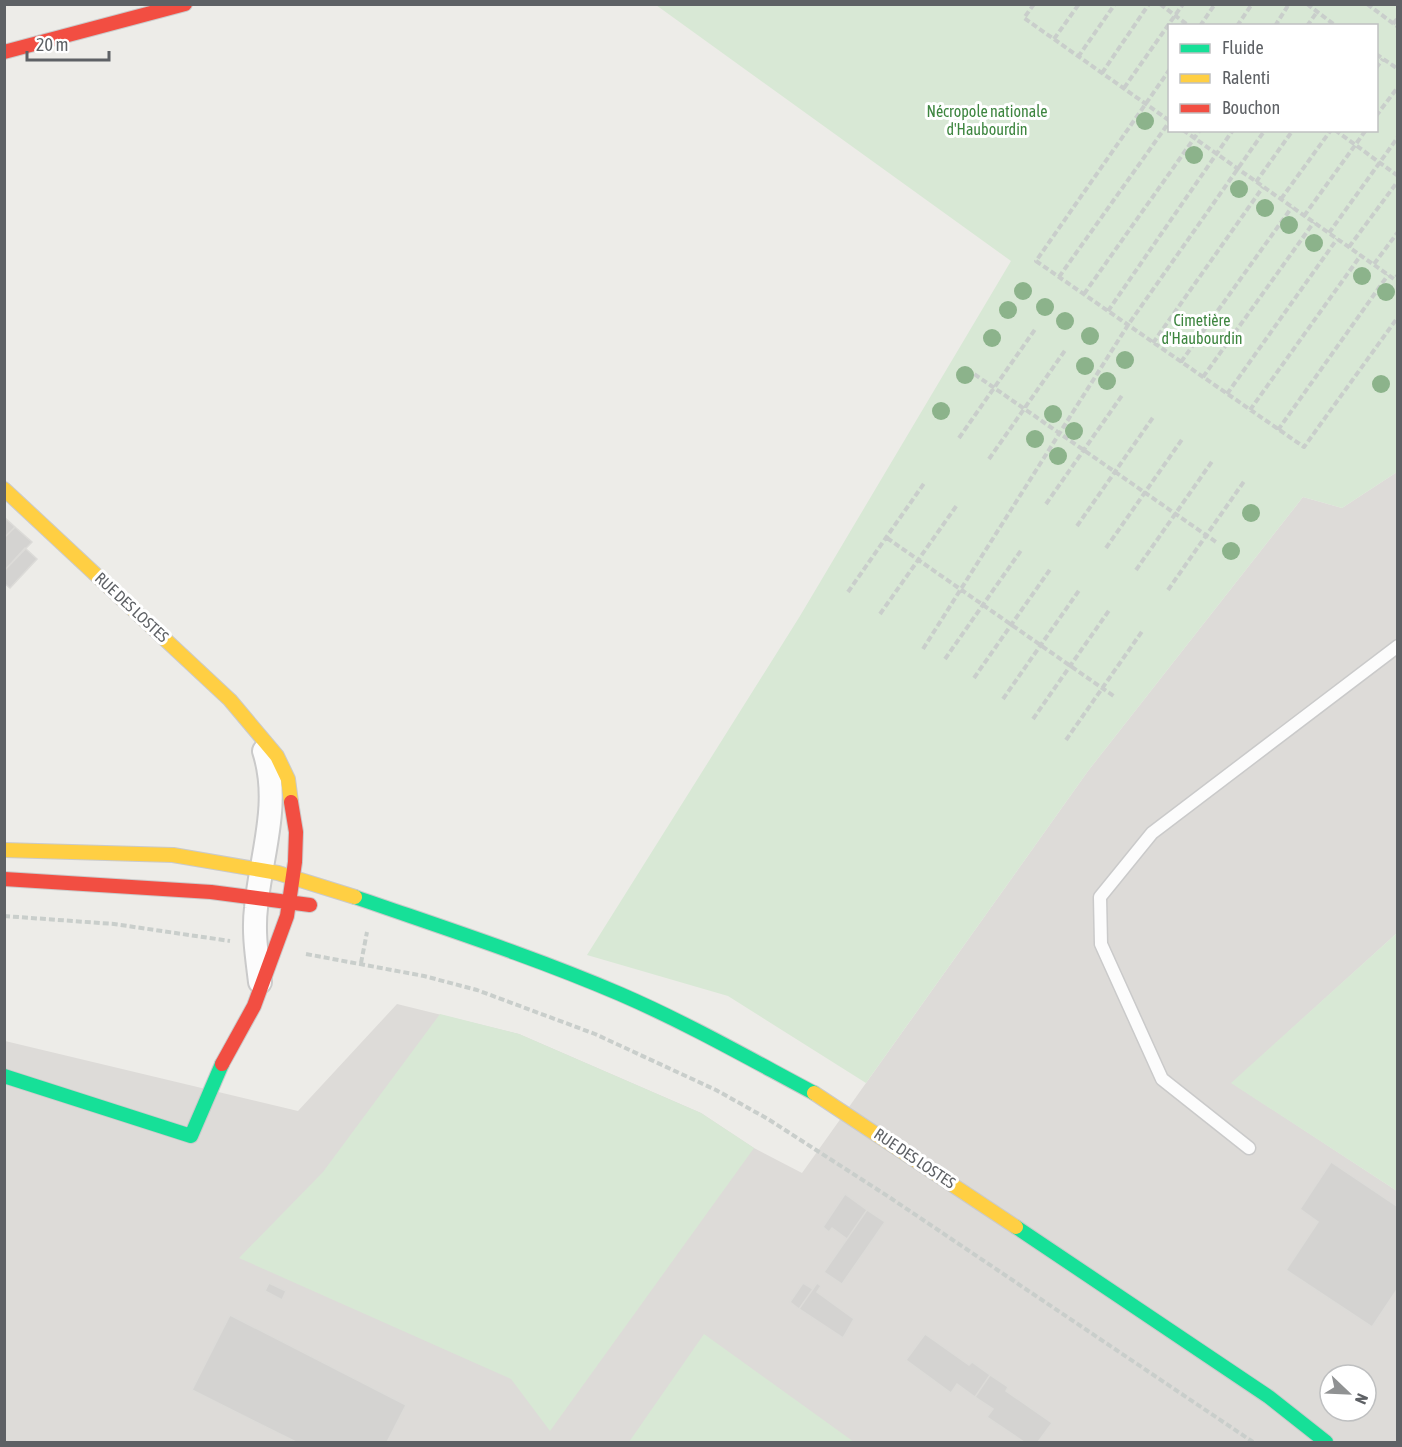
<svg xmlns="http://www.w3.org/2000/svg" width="1402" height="1447" font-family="'Asap Condensed',sans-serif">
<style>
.industrial{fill:#dddbd8;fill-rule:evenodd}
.green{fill:#d8e8d5;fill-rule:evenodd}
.building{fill:#d4d3d1;stroke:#dcdbd8;stroke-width:1.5}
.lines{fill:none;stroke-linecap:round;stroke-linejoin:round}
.lane-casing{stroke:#cacaca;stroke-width:15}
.street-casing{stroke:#cacaca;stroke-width:26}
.fast-casing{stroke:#cacaca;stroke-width:16}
.slow-casing{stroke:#cacaca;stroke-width:16}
.jam-casing{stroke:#cacaca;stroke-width:16}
.path{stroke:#c9cecb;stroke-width:4;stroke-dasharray:6 3;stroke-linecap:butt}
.lane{stroke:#fcfcfc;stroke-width:12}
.street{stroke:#fcfcfc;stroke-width:22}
.fast{stroke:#16e098;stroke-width:14}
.slow{stroke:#ffcf43;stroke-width:14}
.jam{stroke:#f24e42;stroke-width:14}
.tree{fill:#8cb38b}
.labels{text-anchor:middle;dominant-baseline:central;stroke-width:6;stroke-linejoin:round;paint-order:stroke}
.park-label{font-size:16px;fill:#3d853f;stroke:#fff}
.street-label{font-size:16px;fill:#5e6165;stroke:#fff}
</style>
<rect width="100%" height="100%" fill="#edece8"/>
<path class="industrial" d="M1397,472V933L1232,1083L1397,1191V1442H5V1041L298,1111L397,1004L519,1034L701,1113L754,1148L802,1173L1088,771L1303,497L1342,508ZM1330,1375H1366V1411H1330Z"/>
<path class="green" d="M656,5H1397V472L1342,508L1303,497L1088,771L866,1083L728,996L587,955L800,616L1011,261ZM1170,26H1376V130H1170Z
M1397,933V1191L1231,1083Z
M440,1014L519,1034L701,1113L754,1148L550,1431L511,1379L239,1258L323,1172Z
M704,1334L854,1442H629Z"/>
<path class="building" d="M4,517L15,527L4,538Z
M15,527L32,542L4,571V538Z
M25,548L37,559L10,588L4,583V571Z
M1331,1162L1398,1207V1288L1372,1327L1286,1270L1318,1222L1300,1209Z
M845,1194L867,1210L847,1239L832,1228L829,1232L823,1227Z
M867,1210L885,1222L842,1284L824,1272Z
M269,1283L286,1291L282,1300L265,1291Z
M803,1283L813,1289L799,1309L790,1302Z
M817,1283L821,1286L817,1292L854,1319L843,1338L799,1309Z
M230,1315L406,1405L387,1442H296L192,1390Z
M925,1334L969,1365L972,1362L990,1375L975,1397L957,1384L951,1393L906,1360Z
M990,1375L1008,1387L1006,1391L1052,1423L1038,1442H1024L987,1417L993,1409L975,1397Z"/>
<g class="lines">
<defs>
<path id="lane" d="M1249,1148L1162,1079L1101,944L1100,897L1152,833L1398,646"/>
<path id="street" d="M260,982C257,957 253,932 256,908C261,854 281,804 264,751"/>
<path id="fast" d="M355,897C444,928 534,957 620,994C687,1023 750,1059 814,1093
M4,1076L191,1136L222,1064
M1016,1227L1269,1397L1326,1442"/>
<path id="slow" d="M4,489L230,700L277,756L288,779L291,802
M4,850L173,855L278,873L355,897
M814,1093L1016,1227"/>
<path id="jam" d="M4,52L185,4
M4,879L211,892L310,905
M222,1064L254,1006L287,916L295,862L296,832L291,802"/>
</defs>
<use href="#lane" class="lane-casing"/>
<use href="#street" class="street-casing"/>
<use href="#fast" class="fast-casing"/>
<use href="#slow" class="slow-casing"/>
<use href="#jam" class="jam-casing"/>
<path class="path" d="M1034,4L1024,18L1170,121
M1160,4L1189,26
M1307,4L1336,26
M1367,4L1398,27
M1393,24L1398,18
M1200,26L1215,4
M1237,26L1252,4
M1275,26L1289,4
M1307,26L1317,12
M1054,39L1079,4
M1376,54L1398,69
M1078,57L1115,4
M1376,68L1383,59
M1170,69L1036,261L1304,447L1398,317
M1102,73L1149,4
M1124,88L1183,4
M1376,116L1398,87
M1183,130L1394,279L1398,275
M1335,130L1398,176
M1256,182L1293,130
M1281,199L1331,130
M1304,216L1366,130
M1329,233L1398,137
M1349,247L1398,181
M1374,264L1398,232
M1059,277L1170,121
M1084,294L1200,130
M1108,311L1233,130
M1153,343L1263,187
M1181,362L1292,207
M967,369L1216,542
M1203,377L1314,222
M1227,394L1337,239
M1250,410L1361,255
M1278,430L1388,275
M959,438L1036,328
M989,459L1066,349
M1046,504L1123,394
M1077,526L1154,416
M887,538L1115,697
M1106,548L1183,438
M1136,570L1213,460
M1168,590L1245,480
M848,592L925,482
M880,614L957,505
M923,649L1128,325L1265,130
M945,659L1022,549
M974,678L1051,568
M1003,699L1080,589
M1033,719L1110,609
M1066,740L1143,630
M4,916L114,924L230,941
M306,954L424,976L477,990L595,1034L716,1090L768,1119L889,1197L1253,1442
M361,963L367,932"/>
<use href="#lane" class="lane"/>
<use href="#street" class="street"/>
<use href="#fast" class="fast"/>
<use href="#slow" class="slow"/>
<use href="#jam" class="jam"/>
</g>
<g class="tree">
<circle cx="1145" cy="121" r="9"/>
<circle cx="1194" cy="155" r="9"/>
<circle cx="1239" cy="189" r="9"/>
<circle cx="1265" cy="208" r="9"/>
<circle cx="1289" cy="225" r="9"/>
<circle cx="1314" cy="243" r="9"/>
<circle cx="1362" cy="276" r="9"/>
<circle cx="1023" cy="291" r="9"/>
<circle cx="1386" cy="292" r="9"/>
<circle cx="1045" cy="307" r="9"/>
<circle cx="1008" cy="310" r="9"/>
<circle cx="1065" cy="321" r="9"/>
<circle cx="1090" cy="336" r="9"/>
<circle cx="992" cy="338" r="9"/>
<circle cx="1125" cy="360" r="9"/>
<circle cx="1085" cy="366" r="9"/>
<circle cx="965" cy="375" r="9"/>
<circle cx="1107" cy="381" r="9"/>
<circle cx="1381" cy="384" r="9"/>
<circle cx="941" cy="411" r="9"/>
<circle cx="1053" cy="414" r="9"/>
<circle cx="1074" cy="431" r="9"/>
<circle cx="1035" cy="439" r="9"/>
<circle cx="1058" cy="456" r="9"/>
<circle cx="1251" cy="513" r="9"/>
<circle cx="1231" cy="551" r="9"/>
</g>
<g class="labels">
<g class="park-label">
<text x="987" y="111">Nécropole nationale<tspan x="987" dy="18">d'Haubourdin</tspan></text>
<text x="1202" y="320">Cimetière<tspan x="1202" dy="18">d'Haubourdin</tspan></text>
</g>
<g class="street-label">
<text transform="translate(132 607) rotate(43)">RUE DES LOSTES</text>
<text transform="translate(915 1158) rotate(34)">RUE DES LOSTES</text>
</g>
</g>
<rect width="1402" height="1447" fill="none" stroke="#5e6165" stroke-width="12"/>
<rect x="1168" y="24" width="210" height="108" fill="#ffffff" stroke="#bfc0c1" stroke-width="1.5"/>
<rect x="1180" y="44" width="30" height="9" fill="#16e098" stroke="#bfc0c1" stroke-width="1.5"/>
<text x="1222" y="54" font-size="18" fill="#5e6165">Fluide</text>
<rect x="1180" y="74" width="30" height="9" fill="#ffcf43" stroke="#bfc0c1" stroke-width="1.5"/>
<text x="1222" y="84" font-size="18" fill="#5e6165">Ralenti</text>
<rect x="1180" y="104" width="30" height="9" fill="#f24e42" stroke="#bfc0c1" stroke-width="1.5"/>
<text x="1222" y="114" font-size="18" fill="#5e6165">Bouchon</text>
<g transform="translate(1348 1393) rotate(113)"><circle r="28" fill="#ffffff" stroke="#bfc0c1" stroke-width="1.5"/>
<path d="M0-4.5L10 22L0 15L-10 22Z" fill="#909293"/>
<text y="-9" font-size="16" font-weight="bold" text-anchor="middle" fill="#5e6165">N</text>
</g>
<path d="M27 51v9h82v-9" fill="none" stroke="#5e6165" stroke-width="3"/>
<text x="36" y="51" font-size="18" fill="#5e6165" stroke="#ffffff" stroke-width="4.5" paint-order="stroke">20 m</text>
</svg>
